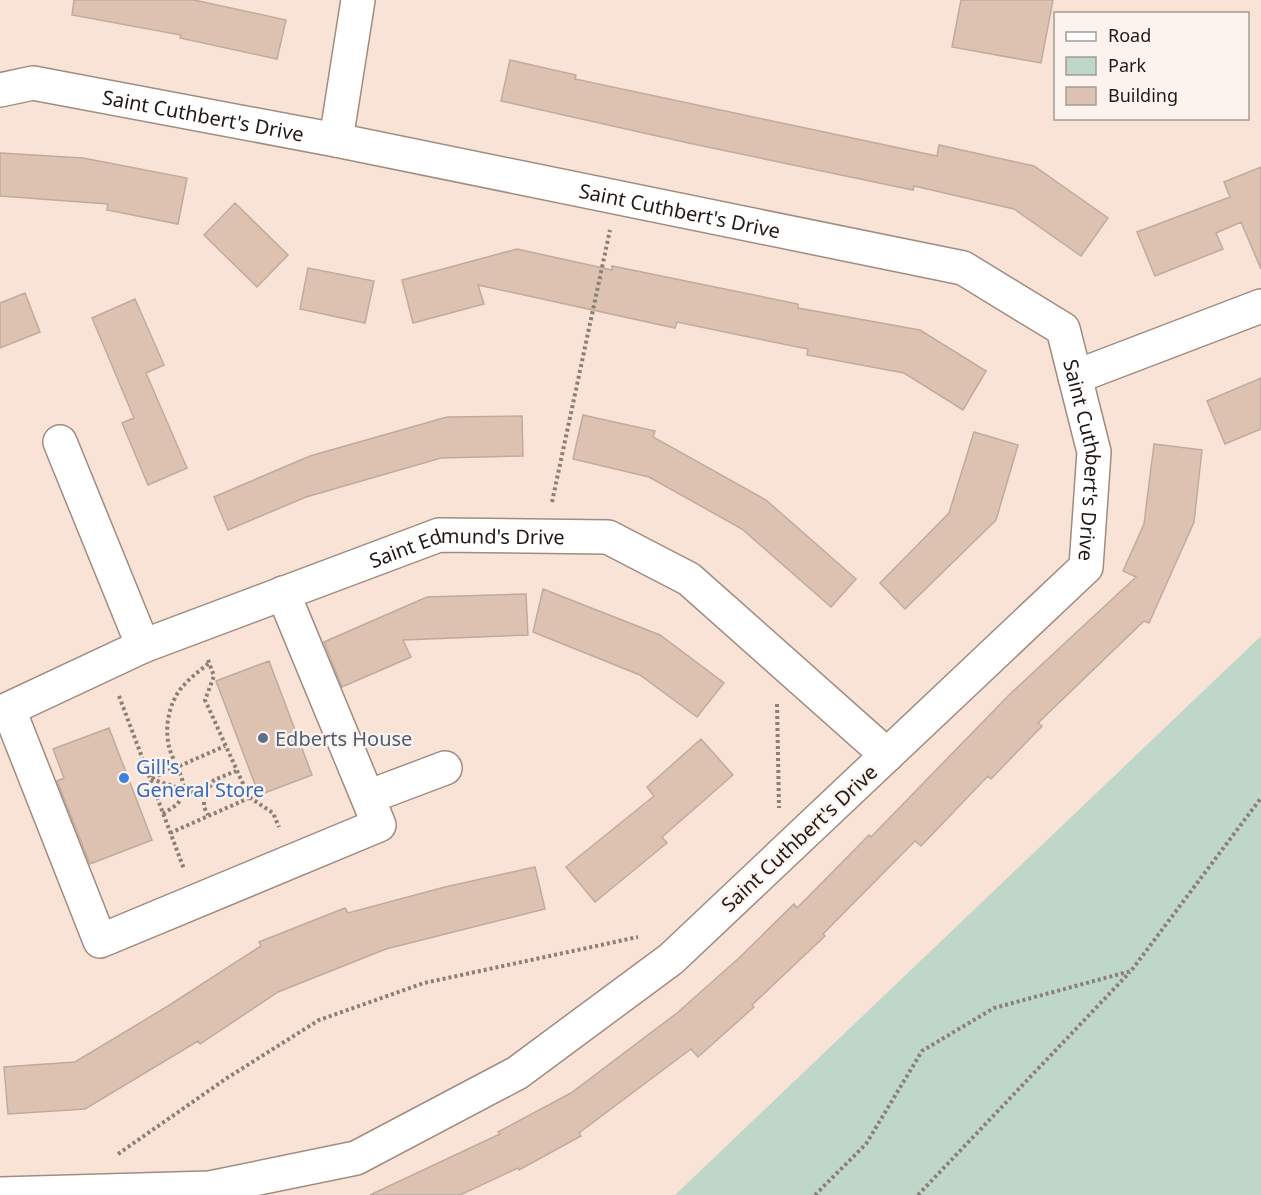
<svg xmlns="http://www.w3.org/2000/svg" width="1261" height="1195" font-family="'Noto Sans',sans-serif">
<style>
.green{fill:#bfd7c9}
.building{fill:#dec2b1;stroke:#bfab9e;stroke-width:1.5}
.lines{fill:none;stroke-linecap:round;stroke-linejoin:round}
.minor-casing{stroke:#a08c80;stroke-width:36}
.path{stroke:#8d7f76;stroke-width:4;stroke-dasharray:3 3;stroke-linecap:butt}
.minor{stroke:#fff;stroke-width:33}
.service-dot{fill:#5c6f8a;stroke:#fcf3ee;stroke-width:2}
.shop-dot{fill:#3f7fe0;stroke:#fcf3ee;stroke-width:2}
.labels{text-anchor:middle;dominant-baseline:central;stroke-width:4.5;stroke-linejoin:round;paint-order:stroke}
.street-label{font-size:20px;fill:#211a15;stroke:#fcf3ee}
.service-label{font-size:20px;fill:#4e5e75;stroke:#fcf3ee;text-anchor:start}
.shop-label{font-size:20px;fill:#366cbe;stroke:#fcf3ee;text-anchor:start}
</style>
<rect width="100%" height="100%" fill="#f8e3d6"/>
<path class="green" d="M1261,636V1195H675Z"/>
<path class="building" d="M74,0H194L286,20L277,59L180,38L181,35L72,15Z
M961,0H1053L1041,63L952,47Z
M510,60L576,75L575,79L937,156L939,145L1034,166L1108,218L1081,256L1014,209L914,186L913,190L693,144L501,101Z
M0,153L83,158L187,178L178,224L107,210L108,204L0,196Z
M1261,167V269L1241,222L1216,233L1223,249L1155,276L1137,232L1230,197L1224,182Z
M235,203L288,255L257,287L204,235Z
M517,249L612,270V266L798,304V308L920,330L986,371L963,410L904,373L807,355L808,349L744,336L677,322L675,328L478,285L484,304L413,323L402,280Z
M308,268L374,281L365,323L300,309Z
M25,293L40,332L0,348V303Z
M135,299L164,365L146,373L187,468L148,485L122,423L134,418L92,318Z
M1261,378V429L1225,444L1207,401Z
M583,415L655,431L653,437L766,500L856,579L831,607L742,529L649,477L573,459Z
M522,416L523,456L441,458L306,497L228,530L214,497L310,456L447,417Z
M974,432L1018,445L996,520L905,609L880,583L949,513Z
M1154,444L1202,450L1194,522L1149,623L1144,621L1038,723L1042,726L991,779L988,776L921,846L915,841L823,934L825,936L752,1005L754,1007L698,1057L691,1049L579,1133L581,1136L519,1170L518,1168L460,1195H370L500,1134L498,1132L571,1093L677,1013L739,958L794,904L797,908L869,835L871,837L1009,695L1136,577L1123,571L1144,524Z
M543,589L660,635L724,683L697,717L640,675L533,632Z
M526,594L528,635L403,640L411,657L342,687L324,642L427,597Z
M269,661L312,775L259,795L216,681Z
M109,728L152,840L90,864L57,781L64,778L53,749Z
M701,739L733,775L662,837L667,843L595,902L566,867L654,796L647,787Z
M535,867L545,909L386,949L278,992L200,1044L198,1041L85,1109L8,1114L4,1067L75,1062L168,1006L261,946L259,942L345,908L348,913L445,887Z"/>
<g class="lines">
<defs>
<g id="minor">
<path id="s1" d="M0,90L33,83L336,140L963,268L1063,329L1094,452L1086,567L671,959L517,1073L356,1158L210,1188L0,1194"/>
<path d="M336,140L358,0"/>
<path d="M1075,377L1261,306"/>
<path d="M60,442L143,646"/>
<path d="M9,710L100,941L379,825L283,593"/>
<path id="s2" d="M0,713L143,646L439,535L608,537L689,579L887,755"/>
<path d="M368,797L445,768"/>
</g>
</defs>
<use href="#minor" class="minor-casing"/>
<path class="path" d="M552,502L610,230
M208,660L214,676L205,700L249,797L273,813L279,827
M119,696L184,869
M777,704L779,808
M152,778L225,746
M151,779L204,796L214,780L236,771
M204,796V807L208,815
M163,814C168,810 175,807 178,803C192,786 175,767 170,750C165,735 167,714 174,700C180,685 197,673 209,663
M170,833L249,798
M118,1154L227,1078L319,1020L424,983L638,937
M815,1195L866,1144L922,1051L994,1008L1131,971L1261,798
M918,1195L1130,972"/>
<use href="#minor" class="minor"/>
</g>
<circle class="service-dot" cx="263" cy="738" r="6"/>
<circle class="shop-dot" cx="124" cy="778" r="6"/>
<g class="labels">
<g class="street-label">
<text stroke="none"><textPath href="#s1" startOffset="207">Saint Cuthbert's Drive</textPath></text>
<text stroke="none"><textPath href="#s1" startOffset="693">Saint Cuthbert's Drive</textPath></text>
<text stroke="none"><textPath href="#s1" startOffset="1233">Saint Cuthbert's Drive</textPath></text>
<text stroke="none"><textPath href="#s2" startOffset="500">Saint Edmund's Drive</textPath></text>
<text transform="translate(799 838) rotate(-43)">Saint Cuthbert's Drive</text>
</g>
<g class="service-label">
<text x="275" y="738">Edberts House</text>
</g>
<g class="shop-label">
<text x="136" y="766">Gill's<tspan x="136" dy="23">General Store</tspan></text>
</g>
</g>
<rect x="1054" y="12" width="195" height="108" fill="#fcf3ee" stroke="#a49c97" stroke-width="1.5"/>
<rect x="1066" y="32" width="30" height="9" fill="#ffffff" stroke="#a49c97" stroke-width="1.5"/>
<text x="1108" y="42" font-size="18" fill="#211a15">Road</text>
<rect x="1066" y="57" width="30" height="18" fill="#bfd7c9" stroke="#a49c97" stroke-width="1.5"/>
<text x="1108" y="72" font-size="18" fill="#211a15">Park</text>
<rect x="1066" y="87" width="30" height="18" fill="#dec2b1" stroke="#a49c97" stroke-width="1.5"/>
<text x="1108" y="102" font-size="18" fill="#211a15">Building</text>
</svg>
